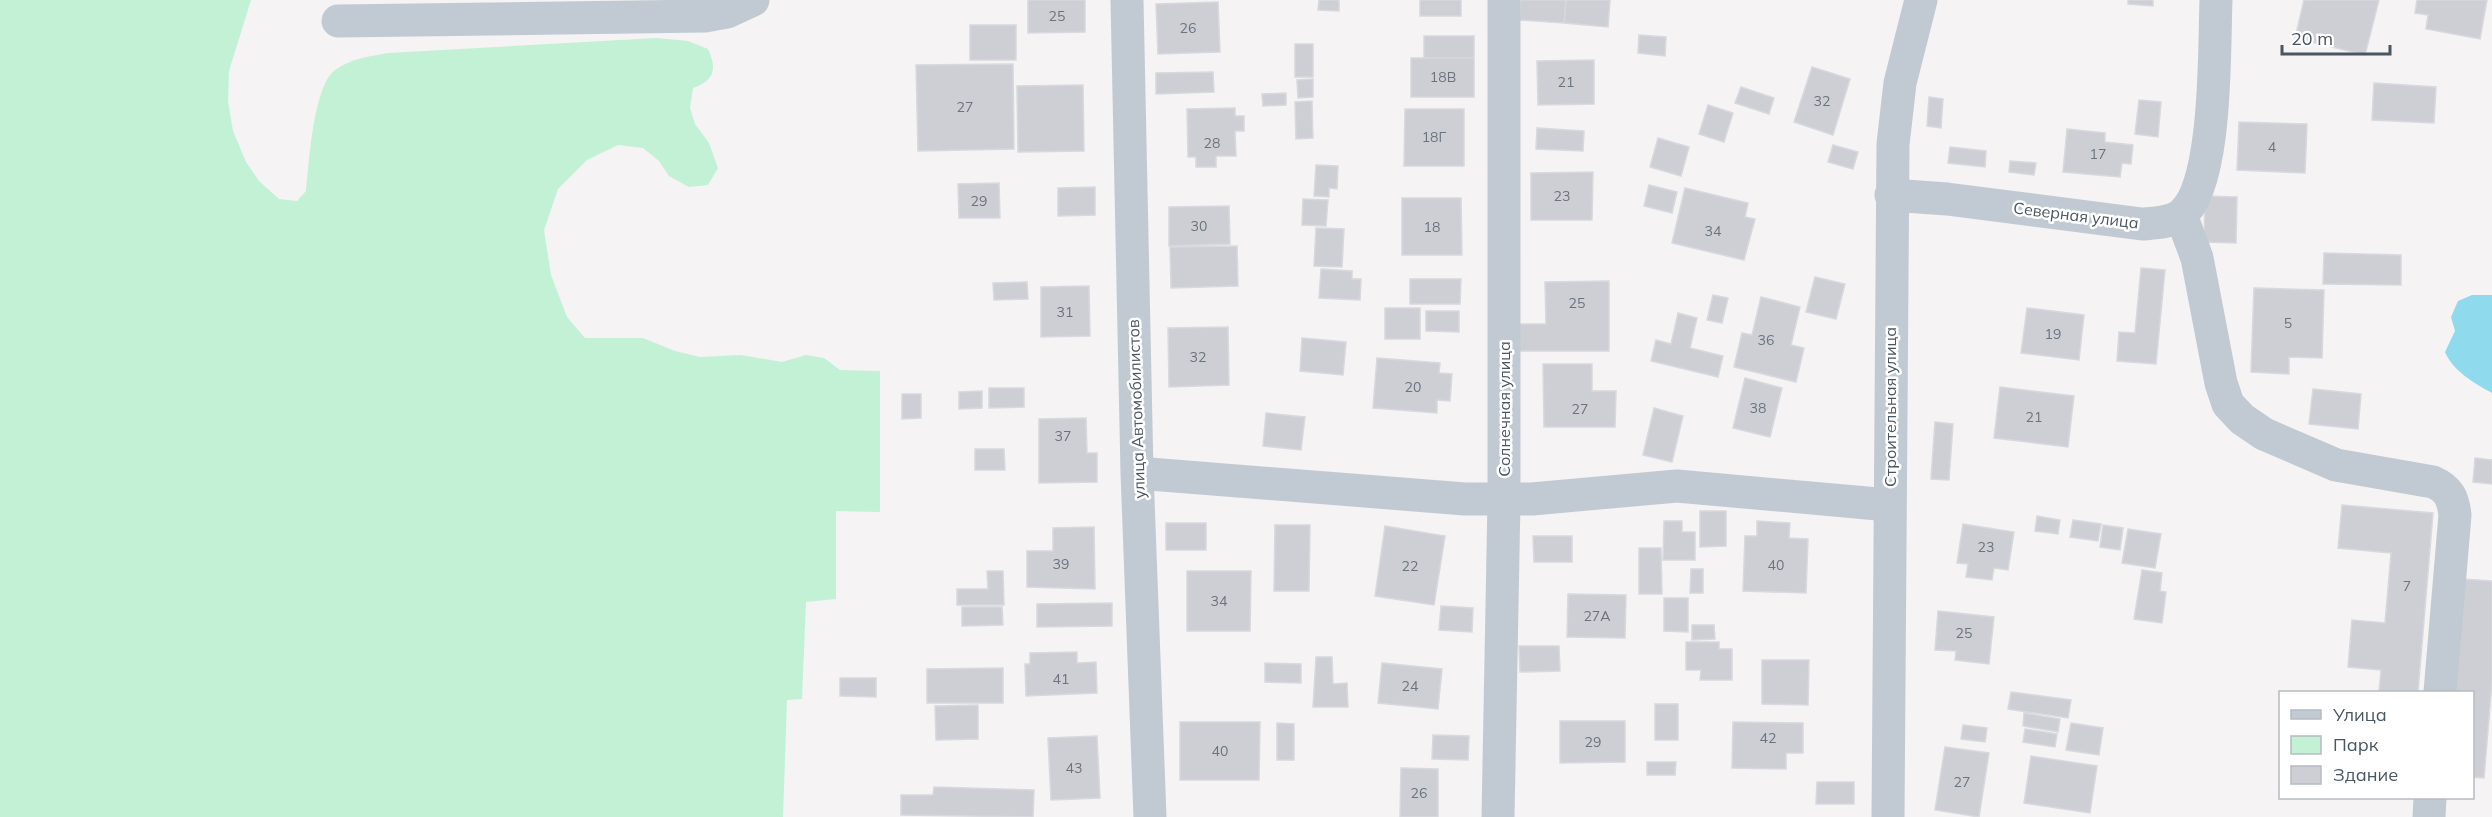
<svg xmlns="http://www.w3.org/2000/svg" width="2492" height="817" font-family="Mulish,sans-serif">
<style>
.green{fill:#c3f1d5}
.water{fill:#90daee}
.building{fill:#cdcfd5;stroke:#d7d9de;stroke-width:1.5}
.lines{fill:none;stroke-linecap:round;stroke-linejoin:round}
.minor{stroke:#c1cad2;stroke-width:33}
.labels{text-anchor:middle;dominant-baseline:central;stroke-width:5;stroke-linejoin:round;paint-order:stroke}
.number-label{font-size:14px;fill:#6b747e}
.street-label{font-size:16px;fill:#4a5661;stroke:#fff}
</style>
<rect width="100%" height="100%" fill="#f5f3f3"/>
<path class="green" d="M0,0H251L229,71L228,101L233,131L246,162L259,181L279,199L297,201L306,191C309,165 313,86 335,70C350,59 370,56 388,53L657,38L688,41L708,49C717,68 715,81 693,88L690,108L695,124L709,143L718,168L708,185L689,187L669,176L659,161L643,148L618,145L587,160L558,189L544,230L551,275L567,317L585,338H643L675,351L700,357L741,355L782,362L806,355L824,358L840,370L880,371V512L836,511V599L806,602L802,699L787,700L783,817H0Z"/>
<path class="water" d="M2472,295H2492V393C2474,383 2453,371 2445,352L2455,331L2451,317L2458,301Z"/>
<path class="building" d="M1028,0H1085V32L1028,33Z
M1319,0H1339V11L1318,10Z
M1420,0H1461V16H1420Z
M1521,0H1566L1564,23L1519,20Z
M1566,0H1610L1608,27L1564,23Z
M2128,0H2153V6L2128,4Z
M2304,0H2379L2365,55L2295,38Z
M2417,0H2487L2480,39L2426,29L2428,15L2415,13Z
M1218,2L1220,52L1158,54L1156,4Z
M970,25H1016V60H970Z
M1639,35L1666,37L1665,56L1638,53Z
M1424,36H1474V58H1424Z
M1295,44H1313V77H1295Z
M1411,58H1474V97H1411Z
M1594,60V104L1538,105L1537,61Z
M1013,64L1014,149L918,151L916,65Z
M1812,67L1850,79L1833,135L1794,122Z
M1213,72L1214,92L1156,94V73Z
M1313,79V97L1298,98L1297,80Z
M2374,83L2436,87L2434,123L2372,120Z
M1083,85L1084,151L1018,152L1017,86Z
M1741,87L1774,98L1769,114L1735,103Z
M1286,93V105L1263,106L1262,94Z
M1929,97L1943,99L1941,128L1927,126Z
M2139,100L2161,102L2158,137L2135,134Z
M1312,101L1313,138L1296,139L1295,102Z
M1708,105L1733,113L1724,142L1699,134Z
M1235,108V116H1244V131H1235L1236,156H1216V167H1196V157H1188L1187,109Z
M1405,109H1464V166H1404Z
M2239,122L2307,124L2305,173L2237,170Z
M1537,128L1584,131L1583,151L1536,149Z
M2067,129L2105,133V142L2133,145L2131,164L2122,163L2120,177L2063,172Z
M1658,138L1689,147L1681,176L1650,167Z
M1833,145L1858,152L1853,169L1828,162Z
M1950,147L1986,151L1985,167L1948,163Z
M2010,161L2036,163L2034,175L2009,172Z
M1316,165L1338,166L1337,189L1329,188V197L1314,196Z
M1593,172L1592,220H1531V173Z
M999,183L1000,218H959L958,184Z
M1649,185L1677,192L1672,213L1644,206Z
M1095,187V215L1058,216V188Z
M1685,188L1748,203L1745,217L1755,219L1744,260L1672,243Z
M2205,196L2237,197L2236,243L2204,242Z
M1402,198H1461L1462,255H1402Z
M1303,199L1328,200L1326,226L1302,225Z
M1229,206L1230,244L1169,246V207Z
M1316,228L1344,229L1342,267L1314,266Z
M1237,246L1238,286L1171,288L1170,247Z
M2324,253L2401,255V285L2323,284Z
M2141,268L2165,270L2156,364L2117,361L2119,332L2135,333Z
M1321,269L1352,271V279H1361L1360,300L1319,298Z
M1815,277L1845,284L1836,319L1806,312Z
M1410,279H1461L1460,304H1410Z
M1609,281V351H1519V324H1546L1545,282Z
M1027,282L1028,299L994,300L993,283Z
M1089,286L1090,336L1041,337V287Z
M2254,288L2324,290L2322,358L2289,357V374L2251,372Z
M1713,295L1728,298L1722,323L1707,320Z
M1761,297L1800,307L1791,345L1804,348L1796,382L1734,367L1742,333L1752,335Z
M1385,308H1420V339H1385Z
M2027,308L2084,315L2079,360L2021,353Z
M1426,311H1459V332L1426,331Z
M1678,313L1697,318L1690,348L1723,356L1718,377L1651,361L1656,340L1671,344Z
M1228,327L1229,385L1169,387L1168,328Z
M1302,338L1346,342L1343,375L1300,371Z
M1377,358L1440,363L1439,373L1452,374L1450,401L1437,400V413L1373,408Z
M1543,364H1592V391H1616L1615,427H1544Z
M1745,378L1782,388L1770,437L1733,428Z
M2000,387L2074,396L2068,447L1994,438Z
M989,388H1024V407L989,408Z
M2313,389L2361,394L2358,429L2309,424Z
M982,391V408L959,409V392Z
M902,394H921V418L902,419Z
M1654,408L1683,416L1672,462L1643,455Z
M1266,413L1305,417L1301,450L1263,446Z
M1086,418L1087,453H1097V482L1039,483V419Z
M1935,422L1953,424L1949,480L1931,479Z
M975,449H1004L1005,470H975Z
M2475,458L2492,460V484L2473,482Z
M2342,505L2433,513L2418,692H2379L2381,670L2348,667L2352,620L2385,623L2391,553L2338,548Z
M1700,511H1726V546L1700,547Z
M2037,516L2060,520L2058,534L2035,531Z
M2073,520L2101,524L2098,541L2070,537Z
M1664,521H1682V532H1695V560H1663Z
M1757,521L1790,523L1789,538L1808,539L1806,593L1743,591L1745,536H1757Z
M1166,523H1206V550H1166Z
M1963,524L2014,532L2008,570L1994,568L1992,580L1966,577L1968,564L1957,563Z
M1275,525H1310L1309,591H1274Z
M2103,525L2123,528L2120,550L2100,547Z
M1385,526L1445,536L1434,605L1375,596Z
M1094,527L1095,589L1027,587V551H1053V528Z
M2128,529L2161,534L2155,568L2122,563Z
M1533,536H1572V562H1534Z
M1639,548H1661L1662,594H1639Z
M1691,569H1703V593H1690Z
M2142,570L2162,573L2160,591L2166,592L2162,623L2134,619Z
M987,571H1003L1004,605H957V589H988Z
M1187,571H1251L1250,631H1187Z
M2462,579L2492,581V682L2484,778L2472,777V692H2453Z
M1568,594L1626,595L1625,638L1567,637Z
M1664,598H1688V632L1664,631Z
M1112,603V626L1037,627V604Z
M1441,606L1473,608L1472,632L1439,630Z
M962,607H1002L1003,625L962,626Z
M1938,611L1994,617L1989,664L1955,660L1956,651L1935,650Z
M1692,625H1714L1715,639L1692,640Z
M1686,642H1719V649H1732V680H1700L1701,670H1686Z
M1519,646H1559L1560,671L1520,672Z
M1077,652V663L1096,662L1097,693L1026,696L1025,664H1030V653Z
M1316,657H1332L1333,684L1347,683L1348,707H1313Z
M1762,660H1809L1808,705L1762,704Z
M1265,663L1301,664V683L1265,682Z
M1382,663L1442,669L1438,709L1378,703Z
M1003,668V703H927V669Z
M840,678H876V697L840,696Z
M2011,692L2071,700L2068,718L2008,709Z
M1655,704H1678V740H1655Z
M978,705V739L936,740L935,706Z
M2024,713L2060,719L2058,732L2023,726Z
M1560,721H1625V762L1560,763Z
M1180,722H1260L1259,780H1180Z
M1733,722L1803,723V753H1786V769L1732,768Z
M1277,723L1294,724V760H1277Z
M2071,723L2103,728L2099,755L2066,750Z
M1963,725L1987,728L1985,742L1961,739Z
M2025,729L2057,734L2055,747L2023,742Z
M1433,735L1469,736L1468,760L1432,759Z
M1097,736L1100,798L1051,800L1048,738Z
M1945,747L1989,753L1979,817L1935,810Z
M2031,756L2097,766L2090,813L2024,803Z
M1647,762H1676L1675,775H1647Z
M1401,768L1438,769V817H1400Z
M1817,782H1854V804H1816Z
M934,787L1034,790L1033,817L901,815V795H933Z"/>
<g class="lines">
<path class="minor" d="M1127,0L1137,473L1150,817
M338,21L705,16L727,12L753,0
M1891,195L1947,199L2142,224C2155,223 2170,223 2181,215C2218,186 2214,46 2216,0
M2181,215L2197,258L2221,383L2228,404L2242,419L2264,434L2336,465L2433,482C2449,489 2453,498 2455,515L2440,692
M1137,473L1465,499H1532L1677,486L1889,505
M1498,817L1504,500V0
M1888,817L1893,144L1900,83L1921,0
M2429,817L2430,798"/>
</g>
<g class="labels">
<g class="number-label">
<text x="1057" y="16">25</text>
<text x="1188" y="28">26</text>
<text x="1443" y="77">18В</text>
<text x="1566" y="82">21</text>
<text x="1822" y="101">32</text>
<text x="965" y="107">27</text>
<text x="1434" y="137">18Г</text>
<text x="1212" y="143">28</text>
<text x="2272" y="147">4</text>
<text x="2098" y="154">17</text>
<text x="1562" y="196">23</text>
<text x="979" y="201">29</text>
<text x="1199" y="226">30</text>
<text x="1432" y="227">18</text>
<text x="1713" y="231">34</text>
<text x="1577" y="303">25</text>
<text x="1065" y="312">31</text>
<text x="2288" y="323">5</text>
<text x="2053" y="334">19</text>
<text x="1766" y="340">36</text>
<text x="1198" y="357">32</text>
<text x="1413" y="387">20</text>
<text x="1758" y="408">38</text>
<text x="1580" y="409">27</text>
<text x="2034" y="417">21</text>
<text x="1063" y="436">37</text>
<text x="1986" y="547">23</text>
<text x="1061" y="564">39</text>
<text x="1776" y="565">40</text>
<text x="1410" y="566">22</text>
<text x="2407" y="586">7</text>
<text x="1219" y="601">34</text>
<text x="1597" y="616">27А</text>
<text x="1964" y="633">25</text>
<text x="1061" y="679">41</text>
<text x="1410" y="686">24</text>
<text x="1768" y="738">42</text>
<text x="1593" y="742">29</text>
<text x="1220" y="751">40</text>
<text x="1074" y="768">43</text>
<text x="1962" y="782">27</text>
<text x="1419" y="793">26</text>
</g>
<g class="street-label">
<text transform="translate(2076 215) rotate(7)">Северная улица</text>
<text transform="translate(1890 407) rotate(-90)">Строительная улица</text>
<text transform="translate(1136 409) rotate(-92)">улица Автомобилистов</text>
<text transform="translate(1504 409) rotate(-90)">Солнечная улица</text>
</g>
</g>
<rect x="2279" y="691" width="195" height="108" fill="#ffffff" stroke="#b7bbc0" stroke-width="1.5"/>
<rect x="2291" y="710" width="30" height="9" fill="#c1cad2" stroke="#b7bbc0" stroke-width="1.5"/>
<text x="2333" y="721" font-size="18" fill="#4a5661">Улица</text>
<rect x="2291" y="736" width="30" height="18" fill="#c3f1d5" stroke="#b7bbc0" stroke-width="1.5"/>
<text x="2333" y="751" font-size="18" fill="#4a5661">Парк</text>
<rect x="2291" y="766" width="30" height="18" fill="#cdcfd5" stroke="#b7bbc0" stroke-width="1.5"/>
<text x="2333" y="781" font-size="18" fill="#4a5661">Здание</text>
<path d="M2282 45v9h108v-9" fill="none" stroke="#4a5661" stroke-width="3"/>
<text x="2291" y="45" font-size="18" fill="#4a5661" stroke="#ffffff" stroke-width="4.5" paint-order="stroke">20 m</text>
</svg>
